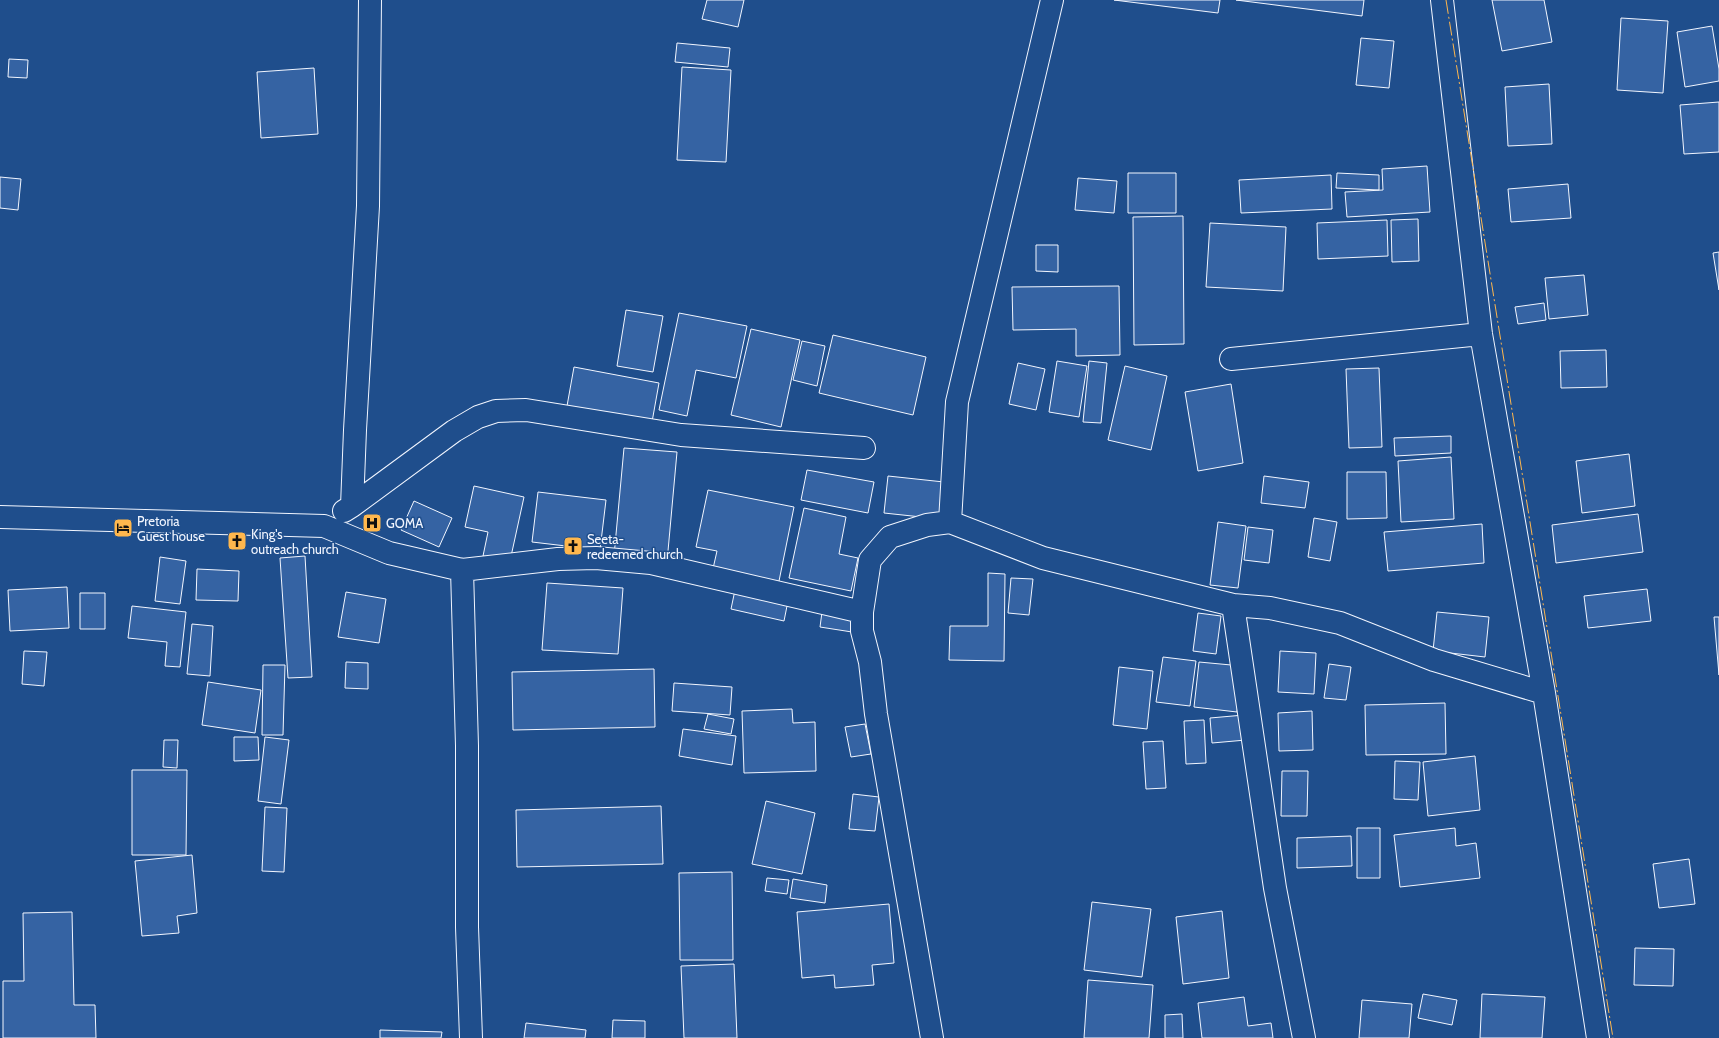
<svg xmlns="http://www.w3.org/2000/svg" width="1719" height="1038" font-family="Cabin,sans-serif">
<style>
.building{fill:#3563a3;stroke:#f2f6ff}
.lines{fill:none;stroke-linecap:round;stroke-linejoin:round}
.minor-casing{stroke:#f2f6ff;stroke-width:24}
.minor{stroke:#1f4e8c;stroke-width:22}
.power{stroke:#ffb74d;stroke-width:1;stroke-dasharray:14 3 2 3;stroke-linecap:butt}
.labels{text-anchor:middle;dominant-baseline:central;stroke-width:3;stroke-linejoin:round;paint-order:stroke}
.poi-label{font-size:13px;fill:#f2f6ff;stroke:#1f4e8c;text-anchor:start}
</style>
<rect width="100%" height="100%" fill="#1f4e8c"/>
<path class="building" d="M707,0H744L738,27L702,19Z
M1114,0H1220L1218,13Z
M1236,0H1364L1362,16Z
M1492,0H1544L1552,42L1502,51Z
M1621,18L1668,21L1663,93L1617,90Z
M1712,26L1719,69V81L1685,87L1677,32Z
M1361,38L1394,41L1389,88L1356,85Z
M677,43L730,48L728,67L675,62Z
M9,59L28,60L27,78L8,77Z
M682,67L731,70L726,162L677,160Z
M314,68L318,134L261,138L257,72Z
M1549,84L1552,144L1508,146L1505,87Z
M1719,102V152L1684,154L1680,105Z
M1427,166L1430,212L1347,217L1345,192L1383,190L1382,169Z
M1128,173H1176V213H1128Z
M1337,173L1379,175V190L1336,188Z
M1331,175L1332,209L1241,213L1239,180Z
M0,177L21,179L18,210L0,208Z
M1078,178L1117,181L1114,213L1075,210Z
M1568,184L1571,218L1511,222L1508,189Z
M1183,216L1184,344L1134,345L1133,217Z
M1418,219L1419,261L1392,262L1391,220Z
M1387,220L1388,256L1318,259L1317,223Z
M1210,223L1286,227L1283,291L1206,287Z
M1036,245H1058V272L1036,271Z
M1719,252V290L1713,253Z
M1584,275L1588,315L1549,319L1545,278Z
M1119,286L1120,355L1076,356V329L1013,330L1012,287Z
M1544,303L1546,320L1518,324L1515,307Z
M626,310L663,316L653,372L617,366Z
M679,313L747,326L736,378L696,370L687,416L659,410Z
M751,329L800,340L781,427L731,415Z
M833,335L926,357L913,415L819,393Z
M802,341L825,346L817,386L793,380Z
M1606,350L1607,387L1561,388L1560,351Z
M1057,361L1087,366L1079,417L1049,412Z
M1089,361L1107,363L1101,423L1083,422Z
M1018,363L1045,369L1036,410L1009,404Z
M1125,366L1167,376L1151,450L1108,440Z
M574,367L659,383L652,422L567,406Z
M1379,368L1382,447L1349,448L1346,369Z
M1231,384L1243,463L1198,471L1185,392Z
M1451,436V453L1395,456L1394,438Z
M624,448L677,452L667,562L614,556Z
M1629,454L1635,506L1582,513L1576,461Z
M1451,457L1454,519L1401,522L1398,461Z
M807,470L874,482L868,513L801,500Z
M1347,472H1386L1387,518L1347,519Z
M888,476L944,482L940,519L884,513Z
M1264,476L1309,482L1305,508L1261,503Z
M474,486L524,497L510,561L483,556L488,532L465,527Z
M708,490L794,507L778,586L712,573L717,551L696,547Z
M538,492L606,500L600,550L532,542Z
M414,501L452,518L439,547L401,530Z
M804,508L846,517L839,554L858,558L851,591L789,578Z
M1638,514L1643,552L1556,563L1552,525Z
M1314,518L1337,522L1330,561L1308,557Z
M1218,522L1246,526L1238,588L1210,585Z
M1482,524L1484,563L1388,571L1384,532Z
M1248,527L1273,530L1269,563L1244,560Z
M305,556L312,677L288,678L280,558Z
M160,557L186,561L180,604L155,601Z
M197,569L239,571L238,601L196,600Z
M988,573L1005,574L1004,661L949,660L950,626H988Z
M1011,578L1033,579L1029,615L1008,613Z
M547,583L623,588L618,654L542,650Z
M67,587L69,628L10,631L8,590Z
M1647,589L1651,621L1588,628L1584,596Z
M735,590L788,601L784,621L731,609Z
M346,592L386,599L379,643L338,637Z
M80,593H105V629H80Z
M132,606L186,612L180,667L165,666L167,642L128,638Z
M822,612L855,617L852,632L820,627Z
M1437,612L1489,617L1485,657L1433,651Z
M1198,613L1221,616L1216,654L1193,651Z
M1714,617H1719V675Z
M192,624L213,626L210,676L187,674Z
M24,651L47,652L44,686L22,684Z
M1280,651L1316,653L1314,694L1278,692Z
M1163,657L1196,661L1190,706L1156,702Z
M346,662L368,663V689L345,688Z
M1199,662L1242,666L1237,712L1194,707Z
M1329,664L1351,667L1346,700L1324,698Z
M263,665H285L283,735H262Z
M1119,667L1153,671L1147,729L1113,725Z
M654,669L655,727L513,730L512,672Z
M208,682L261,690L255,733L202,725Z
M674,683L732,687L730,715L672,711Z
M1445,703L1446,754L1366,755L1365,705Z
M792,709L793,723L815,722L816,771L744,773L742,711Z
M1312,711L1313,750L1279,751L1278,713Z
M708,714L734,719L731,734L704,729Z
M1244,715L1246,740L1212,743L1210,718Z
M1204,720L1206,763L1186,764L1184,721Z
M865,724L871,754L851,757L845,727Z
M683,729L736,736L732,765L679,756Z
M234,737H258L259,760L234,761Z
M265,737L289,740L281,804L258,801Z
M164,740H178L177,768L163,767Z
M1163,741L1166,788L1146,789L1143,742Z
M1475,756L1480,810L1428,816L1423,762Z
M1395,761L1420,762L1418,800L1394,799Z
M132,770H187L186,855H132Z
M1282,771H1308L1307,816H1281Z
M853,794L879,797L875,831L849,829Z
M766,801L815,813L802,874L752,864Z
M661,806L663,864L517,867L516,810Z
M265,807L287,808L284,872L262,871Z
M1357,828H1380V878H1357Z
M1455,828L1456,846L1476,843L1480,878L1400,887L1394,835Z
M1351,836L1352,866L1297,868V838Z
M192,855L197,913L177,916L179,933L142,936L135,861Z
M1689,859L1695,904L1659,908L1653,864Z
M732,872L733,960H680L679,873Z
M767,878L789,880L787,894L765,891Z
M793,879L827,885L825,903L790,898Z
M1092,902L1151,909L1142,977L1084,970Z
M889,904L894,963L872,965L874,985L835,988L834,975L802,978L797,912Z
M1222,911L1229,978L1183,984L1176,917Z
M72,912L74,1005H95L96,1038H3V981H24L23,913Z
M1635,948L1674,949L1673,986L1634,985Z
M734,964L737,1038H684L681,966Z
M1088,980L1153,985L1149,1038H1084Z
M1423,994L1457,1000L1452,1025L1418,1018Z
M1482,994L1545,997L1542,1038H1480Z
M1244,997L1248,1026L1271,1023L1273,1038H1202L1198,1003Z
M1362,1000L1412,1004L1409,1038H1359Z
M1182,1014L1183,1038H1165V1015Z
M613,1020L645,1021V1038H612Z
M526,1023L586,1030L585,1038H524Z
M380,1030L442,1032L441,1038H380Z"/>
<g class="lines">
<defs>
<path id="minor" d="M1442,0L1481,334L1544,693L1598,1038
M1231,359L1481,334
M352,506L454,431L478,417L496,411L526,410L681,435L864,448
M344,511L352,506L355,430L368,206L370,0
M0,517L324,526L389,553L462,570L558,559L596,558L651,563L862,612
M950,522L1043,558L1233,605L1270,608L1340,623L1434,660L1544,693
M462,570L467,746V927L471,1038
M1233,605L1275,888L1304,1038
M932,1038L876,714L870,662L862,631V612L870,560L890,537L927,525L950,522L957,402L1052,0"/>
</defs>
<use href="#minor" class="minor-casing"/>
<use href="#minor" class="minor"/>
<path class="power" d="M1446,0L1613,1038"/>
</g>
<defs>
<symbol id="hospital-square" viewBox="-11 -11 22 22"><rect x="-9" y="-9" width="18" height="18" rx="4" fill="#ffb74d" stroke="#1f4e8c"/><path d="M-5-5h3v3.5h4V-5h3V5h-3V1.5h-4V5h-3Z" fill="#111"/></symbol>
<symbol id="hotel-square" viewBox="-11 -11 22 22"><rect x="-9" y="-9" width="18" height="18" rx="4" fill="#ffb74d" stroke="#1f4e8c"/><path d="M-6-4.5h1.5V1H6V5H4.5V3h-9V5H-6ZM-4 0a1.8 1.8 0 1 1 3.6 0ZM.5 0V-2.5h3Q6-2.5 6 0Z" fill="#111"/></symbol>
<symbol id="church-square" viewBox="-11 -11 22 22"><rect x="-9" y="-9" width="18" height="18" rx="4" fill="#ffb74d" stroke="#1f4e8c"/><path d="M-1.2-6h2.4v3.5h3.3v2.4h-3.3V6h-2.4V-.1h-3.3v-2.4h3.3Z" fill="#111"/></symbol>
</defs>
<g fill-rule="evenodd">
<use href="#hospital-square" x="361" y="512" width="22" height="22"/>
<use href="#hotel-square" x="112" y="517" width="22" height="22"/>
<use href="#church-square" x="226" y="530" width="22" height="22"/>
<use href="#church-square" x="562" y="535" width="22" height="22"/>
</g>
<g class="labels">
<g class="poi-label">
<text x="137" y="521">Pretoria<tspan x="137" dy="15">Guest house</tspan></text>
<text x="386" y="523">GOMA</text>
<text x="251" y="534">King's<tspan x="251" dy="15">outreach church</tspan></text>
<text x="587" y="539">Seeta-<tspan x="587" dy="15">redeemed church</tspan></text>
</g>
</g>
</svg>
